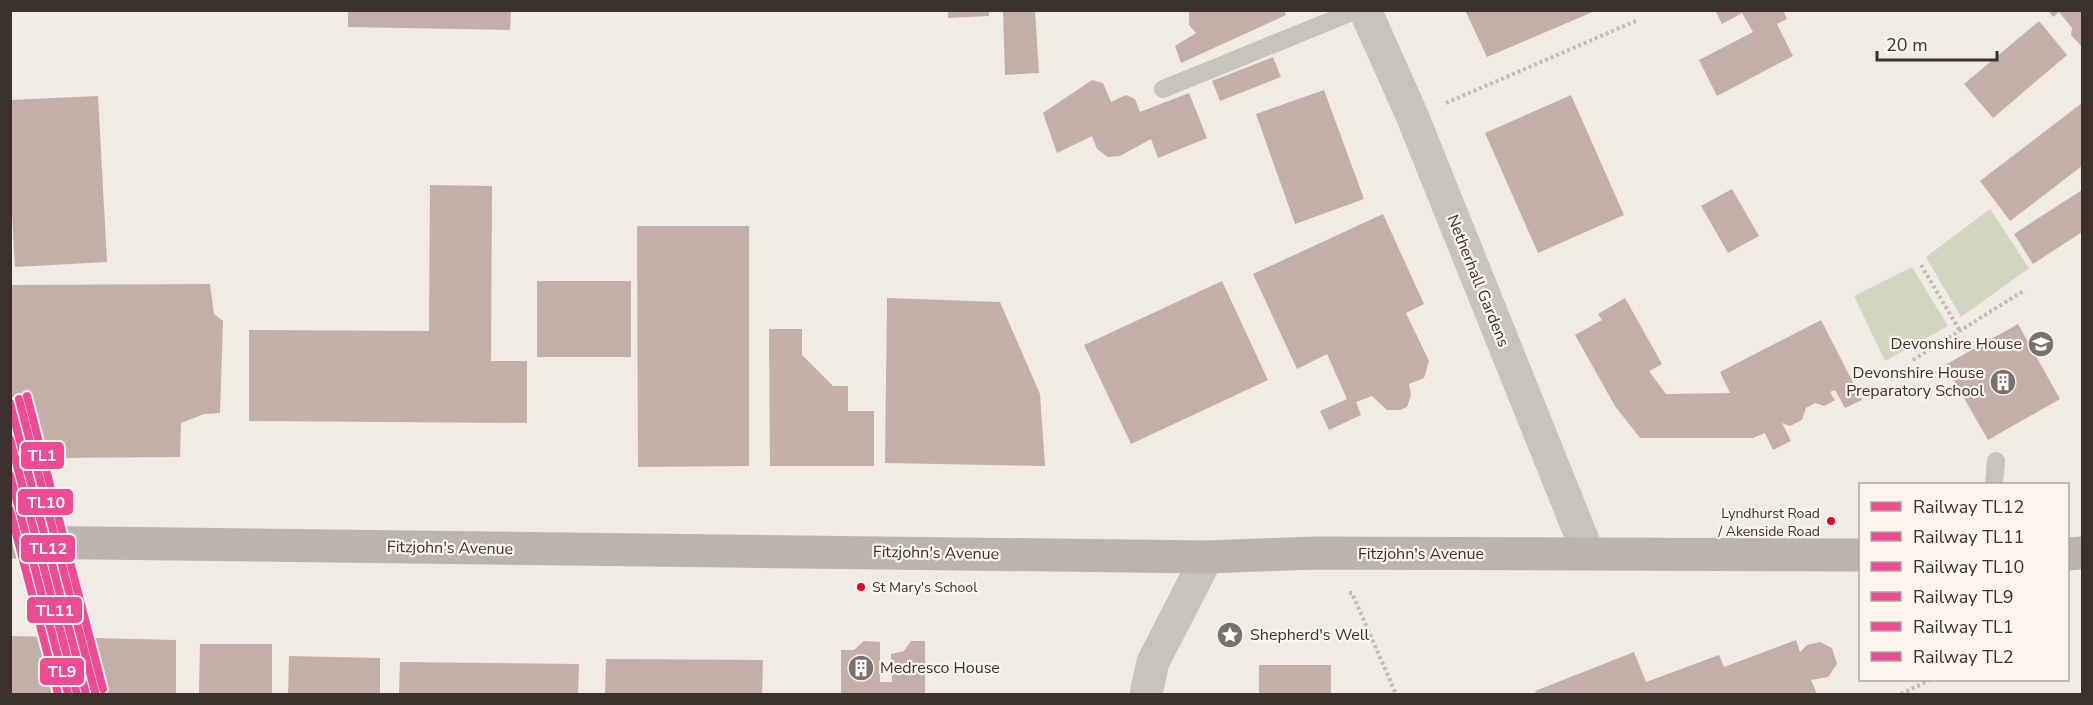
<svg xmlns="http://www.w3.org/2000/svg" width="2093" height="705" font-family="'Nunito Sans',sans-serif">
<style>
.green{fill:#d1d6bf}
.building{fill:#c3afa7}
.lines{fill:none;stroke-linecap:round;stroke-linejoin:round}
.path{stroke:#c2bbb6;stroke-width:4;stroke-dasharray:3 3;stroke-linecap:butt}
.lane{stroke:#c9c3be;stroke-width:18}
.street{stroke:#c9c3be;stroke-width:33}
.secondary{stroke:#bab3ae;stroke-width:33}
.rail-1-casing{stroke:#fbf5ee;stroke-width:12}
.rail-2-casing{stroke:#fbf5ee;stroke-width:12}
.rail-3-casing{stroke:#fbf5ee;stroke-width:12}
.rail-4-casing{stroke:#fbf5ee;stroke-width:12}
.rail-5-casing{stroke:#fbf5ee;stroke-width:12}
.rail-6-casing{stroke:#fbf5ee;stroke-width:12}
.rail-1{stroke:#ee4b95;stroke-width:8}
.rail-2{stroke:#ee4b95;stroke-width:8}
.rail-3{stroke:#ee4b95;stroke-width:8}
.rail-4{stroke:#ee4b95;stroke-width:8}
.rail-5{stroke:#ee4b95;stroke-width:8}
.rail-6{stroke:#ee4b95;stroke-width:8}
.bus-dot{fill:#e4002b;stroke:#fbf5ee;stroke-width:2}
.labels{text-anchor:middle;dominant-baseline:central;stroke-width:4.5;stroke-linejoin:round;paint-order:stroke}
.bus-label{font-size:14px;fill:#3b302b;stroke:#fbf5ee;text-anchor:end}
.street-label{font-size:16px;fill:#3b302b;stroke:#fbf5ee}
.poi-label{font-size:16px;fill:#3b302b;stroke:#fbf5ee;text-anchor:end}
.line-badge{stroke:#fbf5ee;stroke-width:2}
.badge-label{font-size:16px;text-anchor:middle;font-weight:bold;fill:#fff}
</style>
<rect width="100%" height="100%" fill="#f0ebe5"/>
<path class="green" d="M1990,209L2029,268L1961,317L1926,257Z
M1912,267L1948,326L1885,361L1854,296Z"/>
<path class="building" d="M348,10H511L510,30L348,27Z
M948,10H989V16L948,18Z
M1003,10H1035L1039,73L1005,75Z
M1189,10H1284L1286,15L1181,63L1175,46L1196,33L1189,25Z
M1465,10H1595V11L1487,57Z
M1715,10H1783L1787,19L1777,24L1793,56L1717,96L1699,60L1753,32L1742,13L1722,24Z
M2048,10H2082V47L2071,35L2072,28L2059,12L2053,17Z
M2039,21L2067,55L1993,118L1964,84Z
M1273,57L1281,77L1220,101L1212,81Z
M1092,80L1103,83L1111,102L1126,95L1135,99L1140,112L1189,93L1207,138L1158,158L1151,139L1120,156L1108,157L1097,149L1092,136L1057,153L1043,113Z
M1324,90L1364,199L1295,224L1256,114Z
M1571,95L1624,215L1538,253L1485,133Z
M98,96L107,262L15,267L10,178V100Z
M2082,103V166L2010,221L1980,181Z
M430,185L492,186L491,361H527V423L249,421V330L429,331Z
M1732,189L1759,236L1728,253L1701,206Z
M2082,190V232L2033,264L2014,234Z
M1383,214L1424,304L1406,313L1429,361L1424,378L1409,384L1411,395L1407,407L1400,410H1387L1372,396L1356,402L1361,415L1329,430L1320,411L1347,399L1327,354L1297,369L1253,274Z
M637,226H749V466L638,467Z
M537,281H631V357H537Z
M1222,281L1268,380L1131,444L1084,345Z
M210,284L214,314L223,321L220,413L204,414L181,423L180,457L51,458L38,429L10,427L12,285Z
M887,298L1000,302L1040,394L1045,466L885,463Z
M1625,298L1662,364L1649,371L1666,394L1730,393L1720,372L1821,320L1862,400L1845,408L1835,390L1830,392L1835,400L1824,406L1815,403L1806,408L1802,420L1790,426L1782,423L1791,441L1773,450L1765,433L1753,438H1640L1615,406L1575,335L1602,320L1598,314Z
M2018,324L2060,399L1988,440L1945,365Z
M769,329H802V355L833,386H848V411H874V466H770Z
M10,636L176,640V694H10Z
M1796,640L1800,652L1807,645L1820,642L1832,648L1837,664L1828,677L1811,680L1817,694H1537L1535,691L1634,652L1646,682L1719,655L1724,667Z
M864,641L880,642V682H892L891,654L904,651L911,641H925V694H841V650H854Z
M200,644H272V694H199Z
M289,656L380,658V694H288Z
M606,659L763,660L762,694H605Z
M400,662L579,664L578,694H399Z
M1259,665H1331V694H1259Z"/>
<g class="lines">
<path class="path" d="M1446,103L1638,20
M1921,265L1960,331
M1913,360L2025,290
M1349,593H1352L1396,694
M1901,694L1930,680"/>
<path class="lane" d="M1163,89L1357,10
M1994,484L1996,461"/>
<path class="street" d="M1365,10L1411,113L1588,553
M1146,694L1153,662L1207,557"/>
<path class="secondary" d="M10,542L1207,557L1314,553L1860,555
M2068,554L2082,553"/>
<defs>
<path id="rail-1" d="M10,403L86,694"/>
<path id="rail-2" d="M10,439L77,694"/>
<path id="rail-3" d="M19,399L95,692"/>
<path id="rail-4" d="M10,475L68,694"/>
<path id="rail-5" d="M27,396L103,689"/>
<path id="rail-6" d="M10,510L58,694"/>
</defs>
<use href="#rail-1" class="rail-1-casing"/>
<use href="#rail-2" class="rail-2-casing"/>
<use href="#rail-3" class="rail-3-casing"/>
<use href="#rail-4" class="rail-4-casing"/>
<use href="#rail-5" class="rail-5-casing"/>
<use href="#rail-6" class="rail-6-casing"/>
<use href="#rail-1" class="rail-1"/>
<use href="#rail-2" class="rail-2"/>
<use href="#rail-3" class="rail-3"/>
<use href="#rail-4" class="rail-4"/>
<use href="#rail-5" class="rail-5"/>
<use href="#rail-6" class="rail-6"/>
</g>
<defs>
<symbol id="school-disc" viewBox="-11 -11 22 22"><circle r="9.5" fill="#7a716c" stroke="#fbf5ee"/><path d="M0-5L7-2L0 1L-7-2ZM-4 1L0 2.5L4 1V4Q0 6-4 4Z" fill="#fff"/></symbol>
<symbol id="building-disc" viewBox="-11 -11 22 22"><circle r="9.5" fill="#7a716c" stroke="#fbf5ee"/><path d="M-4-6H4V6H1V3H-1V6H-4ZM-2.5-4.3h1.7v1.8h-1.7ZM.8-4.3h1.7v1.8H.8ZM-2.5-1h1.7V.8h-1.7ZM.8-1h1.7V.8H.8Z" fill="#fff"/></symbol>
<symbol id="sight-disc" viewBox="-11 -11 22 22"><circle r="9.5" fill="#7a716c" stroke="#fbf5ee"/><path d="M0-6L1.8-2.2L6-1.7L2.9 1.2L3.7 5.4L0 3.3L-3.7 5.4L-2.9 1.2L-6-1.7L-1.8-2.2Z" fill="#fff"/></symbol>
</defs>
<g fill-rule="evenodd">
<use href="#school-disc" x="2026" y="329" width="30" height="30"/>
<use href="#building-disc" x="1988" y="367" width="30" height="30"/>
<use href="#sight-disc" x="1215" y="620" width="30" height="30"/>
<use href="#building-disc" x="846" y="653" width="30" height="30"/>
</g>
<g class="bus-dot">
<circle cx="1831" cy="521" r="5"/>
<circle cx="861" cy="587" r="5"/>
</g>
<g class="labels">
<g class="bus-label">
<text x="1820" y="513">Lyndhurst Road<tspan x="1820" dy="18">/ Akenside Road</tspan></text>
<text x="872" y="587" text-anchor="start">St Mary's School</text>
</g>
<g class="street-label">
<text transform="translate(1478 281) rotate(68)">Netherhall Gardens</text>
<text transform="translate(450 548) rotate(1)">Fitzjohn's Avenue</text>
<text transform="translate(936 553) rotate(1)">Fitzjohn's Avenue</text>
<text x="1421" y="554">Fitzjohn's Avenue</text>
</g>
<g class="poi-label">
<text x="2022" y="344">Devonshire House</text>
<text x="1984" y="373">Devonshire House<tspan x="1984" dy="18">Preparatory School</tspan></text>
<text x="1250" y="635" text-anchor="start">Shepherd's Well</text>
<text x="880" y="668" text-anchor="start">Medresco House</text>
</g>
</g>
<g class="line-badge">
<rect x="20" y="441" width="45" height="29" rx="6" fill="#ee4b95"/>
<rect x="17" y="488" width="57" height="28" rx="6" fill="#ee4b95"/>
<rect x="20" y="534" width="56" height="29" rx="6" fill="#ee4b95"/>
<rect x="26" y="596" width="57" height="28" rx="6" fill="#ee4b95"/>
<rect x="39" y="657" width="46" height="29" rx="6" fill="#ee4b95"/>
</g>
<g class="badge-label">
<text x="42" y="461">TL1</text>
<text x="46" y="508">TL10</text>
<text x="48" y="554">TL12</text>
<text x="55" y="616">TL11</text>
<text x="62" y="677">TL9</text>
</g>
<rect width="2093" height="705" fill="none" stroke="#3b302b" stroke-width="24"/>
<rect x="1859" y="483" width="210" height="198" fill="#fbf5ee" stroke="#aea6a0" stroke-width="1.5"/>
<rect x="1871" y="502" width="30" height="9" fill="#ee4b95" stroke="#aea6a0" stroke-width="1.5"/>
<text x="1913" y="513" font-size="18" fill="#3b302b">Railway TL12</text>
<rect x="1871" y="532" width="30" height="9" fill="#ee4b95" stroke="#aea6a0" stroke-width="1.5"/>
<text x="1913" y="543" font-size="18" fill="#3b302b">Railway TL11</text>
<rect x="1871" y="562" width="30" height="9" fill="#ee4b95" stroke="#aea6a0" stroke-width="1.5"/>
<text x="1913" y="573" font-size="18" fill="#3b302b">Railway TL10</text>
<rect x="1871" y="592" width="30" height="9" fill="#ee4b95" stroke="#aea6a0" stroke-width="1.5"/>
<text x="1913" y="603" font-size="18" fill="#3b302b">Railway TL9</text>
<rect x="1871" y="622" width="30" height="9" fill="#ee4b95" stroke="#aea6a0" stroke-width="1.5"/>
<text x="1913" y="633" font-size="18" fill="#3b302b">Railway TL1</text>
<rect x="1871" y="652" width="30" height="9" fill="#ee4b95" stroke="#aea6a0" stroke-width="1.5"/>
<text x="1913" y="663" font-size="18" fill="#3b302b">Railway TL2</text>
<path d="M1877 51v9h120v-9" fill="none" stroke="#3b302b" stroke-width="3"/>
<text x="1886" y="51" font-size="18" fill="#3b302b" stroke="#fbf5ee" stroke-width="4.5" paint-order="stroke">20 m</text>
</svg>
